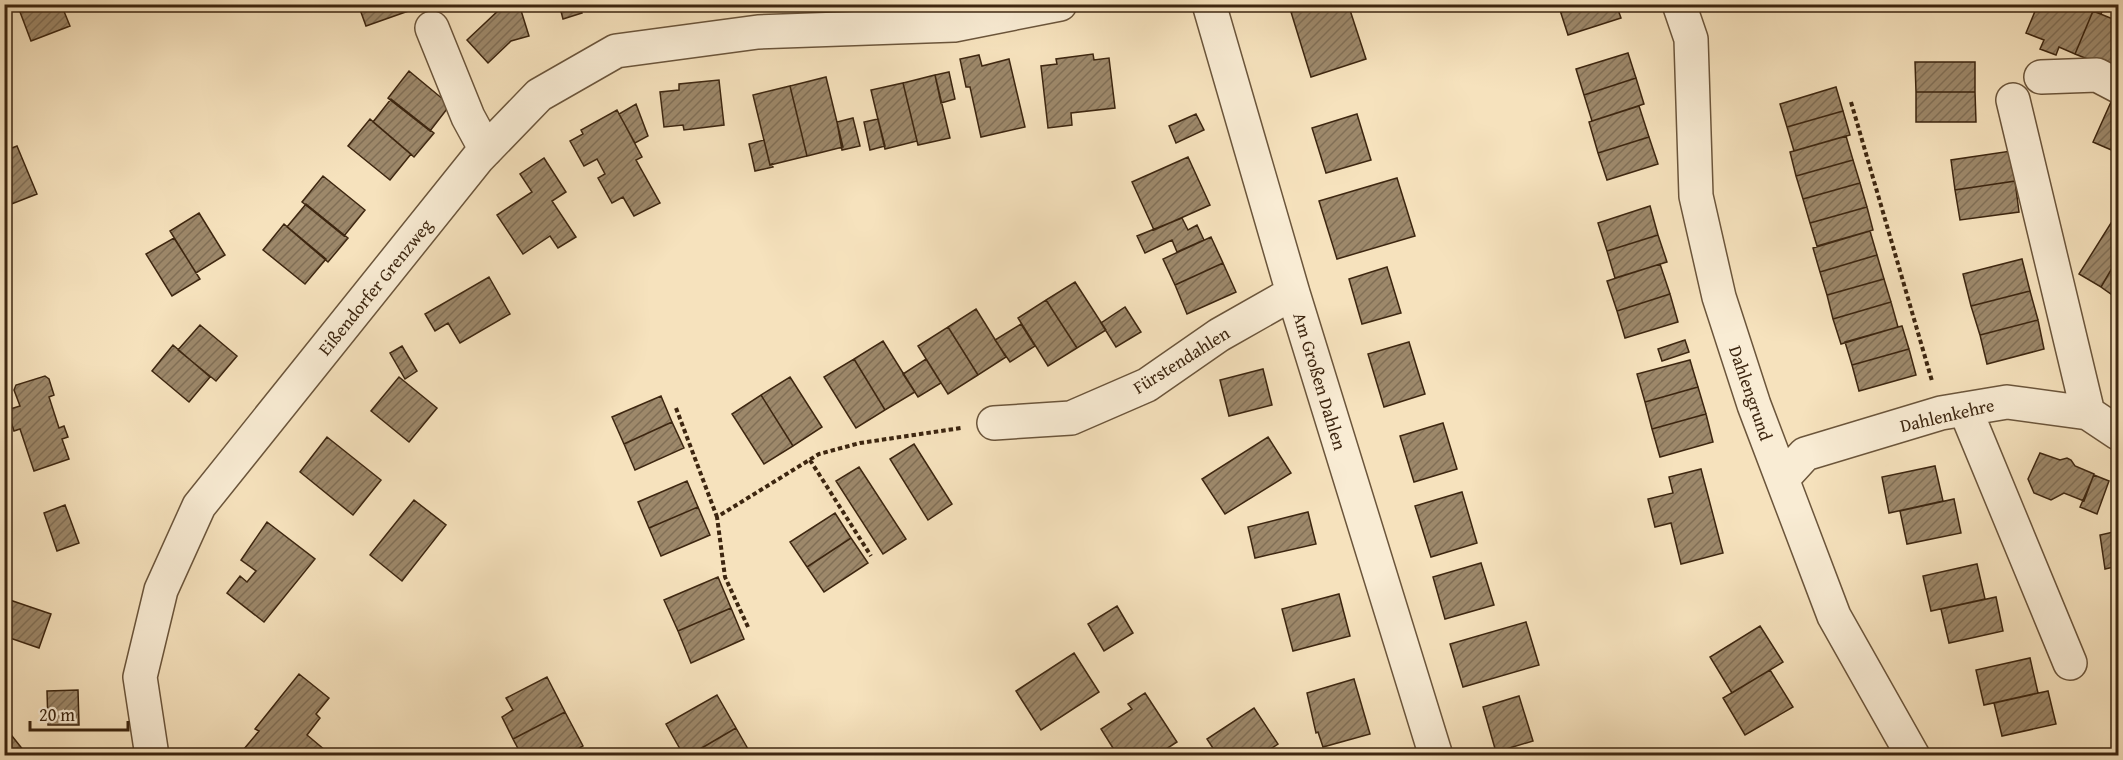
<svg xmlns="http://www.w3.org/2000/svg" width="2123" height="760" font-family="'Gentium Book Plus',serif">
<style>
.building{fill:url(#building-hatch);stroke:#3d2610;stroke-width:1.5}
.lines{fill:none;stroke-linecap:round;stroke-linejoin:round}
.minor-casing{stroke:#6b553b;stroke-width:36}
.path{stroke:#3d2610;stroke-width:4;stroke-dasharray:4.5 3;stroke-linecap:butt}
.minor{stroke:#f9ecd4;stroke-width:33}
.labels{text-anchor:middle;dominant-baseline:central;stroke-width:4.5;stroke-linejoin:round;paint-order:stroke}
.street-label{font-size:18px;fill:#3d2610;stroke:#f9ecd4}
</style>
<defs>
<pattern id="building-hatch" width="6" height="6" patternUnits="userSpaceOnUse" patternTransform="scale(1.5)"><rect width="6" height="6" fill="#9d886a"/><path d="M-1 1l2-2M0 6l6-6M5 7l2-2" fill="none" stroke="#816f56"/></pattern>
</defs>
<rect width="100%" height="100%" fill="#f6e2bd"/>
<filter id="stains"><feTurbulence type="fractalNoise" baseFrequency=".00333" numOctaves="4"/><feColorMatrix values="0 0 0 0 .2 0 0 0 0 .09 0 0 0 0 .02 0 0 0 .5 -.17"/></filter>
<radialGradient id="worn" r=".72"><stop offset=".6" stop-color="#630" stop-opacity="0"/><stop offset="1" stop-color="#630" stop-opacity=".3"/></radialGradient>
<path class="building" d="M17,4H61L70,26L31,41Z
M358,4H416L417,8L366,26Z
M519,4L529,36L511,41L488,63L467,40L500,9Z
M559,4H579L582,13L563,19Z
M1316,4H1348L1366,59L1311,77L1291,12Z
M1558,4H1616L1621,18L1568,35Z
M2038,4H2096L2075,54L2059,47L2056,55L2040,49L2044,40L2026,33Z
M2096,4H2105L2101,14L2093,11Z
M2093,11L2118,21V71L2075,54Z
M1628,53L1636,78L1584,95L1576,69Z
M1093,54L1094,60L1109,58L1115,108L1071,113L1072,125L1048,128L1041,66L1057,64L1056,59Z
M979,55L982,66L1009,59L1025,127L981,137L970,87H966L960,59Z
M1915,62H1975V92H1916Z
M409,71L450,105L430,131L388,98Z
M949,72L955,99L941,103L935,75Z
M935,75L950,138L918,145L903,83Z
M826,77L843,147L807,156L790,86Z
M1636,78L1644,104L1592,121L1584,95Z
M719,80L724,125L684,130L683,125L664,127L660,92L679,90V84Z
M903,83L917,141L885,149L871,90Z
M790,86L807,156L770,165L753,95Z
M1836,87L1843,111L1787,127L1780,104Z
M1916,92H1975L1976,122H1916Z
M391,99L434,133L414,157L373,122Z
M2111,102L2118,105V147L2116,152L2093,142Z
M636,104L648,136L635,143L619,114Z
M1639,106L1649,137L1598,153L1589,122Z
M617,110L642,157L636,160L660,203L634,216L623,197L612,203L598,178L605,174L597,159L584,166L570,141L583,134L581,130Z
M1843,111L1850,135L1794,151L1787,127Z
M1196,114L1204,130L1176,143L1169,126Z
M1357,114L1371,160L1326,173L1312,128Z
M853,118L860,146L842,150L837,122Z
M370,119L411,154L390,180L348,146Z
M878,119L885,146L870,150L864,122Z
M1846,136L1853,160L1796,176L1790,152Z
M1649,137L1658,164L1607,180L1598,153Z
M764,140L770,165L772,164L773,167L755,171L749,144Z
M17,146L37,194L4,207V151Z
M2011,151L2015,181L1955,190L1951,160Z
M1188,157L1210,205L1154,230L1132,182Z
M544,158L566,192L552,201L576,237L558,248L550,236L523,254L497,215L532,192L520,174Z
M1853,160L1860,183L1803,199L1796,176Z
M323,176L365,210L344,236L302,202Z
M1397,178L1415,236L1337,259L1319,201Z
M2015,181L2019,212L1960,220L1955,190Z
M1860,183L1867,207L1810,223L1803,199Z
M306,204L348,238L328,262L287,227Z
M1650,206L1658,235L1607,251L1598,223Z
M1867,207L1873,230L1817,246L1810,223Z
M199,213L225,255L196,273L170,231Z
M1182,218L1188,230L1197,225L1204,240L1177,252L1172,240L1145,253L1137,236Z
M2111,223L2118,227V258L2101,287L2079,274Z
M284,224L326,259L305,284L263,250Z
M1870,231L1877,255L1820,272L1813,248Z
M1658,235L1667,262L1615,278L1607,251Z
M1211,237L1223,263L1175,285L1163,259Z
M174,238L200,279L172,296L146,254Z
M1877,255L1884,279L1827,295L1820,272Z
M2118,258V299L2101,287Z
M2022,259L2030,291L1971,306L1963,274Z
M1223,263L1236,292L1187,314L1175,285Z
M1660,264L1670,294L1617,311L1607,281Z
M1387,267L1401,313L1362,324L1349,279Z
M489,277L510,314L460,343L448,323L435,331L425,314Z
M1884,279L1891,302L1833,319L1827,295Z
M1075,282L1106,330L1077,348L1046,300Z
M2030,291L2038,320L1980,335L1971,306Z
M1670,294L1678,322L1625,338L1617,311Z
M1046,300L1077,348L1048,366L1018,318Z
M1891,302L1898,327L1841,344L1833,319Z
M1125,307L1141,332L1116,347L1101,323Z
M976,309L1006,357L978,375L948,327Z
M2038,320L2044,349L1987,364L1980,335Z
M1021,324L1035,346L1010,362L995,340Z
M200,325L237,356L216,381L178,350Z
M1902,326L1909,349L1852,365L1845,342Z
M948,327L978,375L948,394L918,346Z
M1685,340L1689,352L1662,361L1658,349Z
M883,341L915,392L885,410L854,359Z
M1409,342L1425,394L1384,407L1368,354Z
M173,345L210,377L189,402L152,371Z
M402,346L417,371L405,379L390,353Z
M1909,349L1916,375L1859,391L1852,365Z
M854,359L885,410L856,428L824,377Z
M926,359L941,383L918,397L903,374Z
M1690,360L1698,387L1645,402L1637,374Z
M1263,369L1272,405L1229,416L1220,380Z
M45,376L49,379L54,395L49,397L59,428L64,426L68,437L62,439L69,459L34,471L20,429L14,431L7,410L20,406L14,390L16,385Z
M399,377L437,408L409,442L371,411Z
M790,377L822,427L793,446L761,395Z
M1698,387L1706,414L1652,429L1645,402Z
M761,395L793,446L764,464L732,414Z
M661,396L672,422L624,444L612,417Z
M1706,414L1713,442L1660,457L1652,429Z
M672,422L684,448L635,470L624,444Z
M1443,423L1457,469L1414,482L1400,436Z
M327,437L381,480L353,515L300,472Z
M1268,437L1291,473L1225,514L1202,479Z
M914,444L952,504L928,520L890,459Z
M2040,453L2060,460L2067,458L2071,460L2075,466L2094,474L2084,501L2064,493L2051,500L2034,493L2028,479Z
M1935,466L1943,501L1889,513L1882,477Z
M859,467L906,539L883,554L836,481Z
M1701,469L1723,553L1681,564L1671,523L1655,527L1648,499L1673,493L1669,477Z
M2094,475L2109,481L2097,514L2080,507Z
M687,481L698,507L649,528L638,502Z
M1462,492L1477,543L1431,557L1415,506Z
M1954,499L1961,533L1907,544L1900,511Z
M414,500L446,525L402,581L370,555Z
M65,505L79,543L57,551L44,513Z
M698,507L710,535L661,556L649,528Z
M1308,512L1316,544L1255,558L1248,527Z
M835,513L851,538L807,567L790,542Z
M267,522L315,559L264,622L227,593L240,576L247,582L256,571L241,560Z
M2118,531V566L2105,569L2100,535Z
M851,538L868,563L824,592L807,567Z
M1481,563L1494,605L1445,619L1433,577Z
M1977,564L1985,599L1931,611L1923,576Z
M2118,566V581L2114,567Z
M718,577L731,608L678,631L664,600Z
M1339,594L1350,636L1293,651L1282,609Z
M1996,597L2003,631L1949,643L1941,609Z
M4,598L51,614L39,648L4,636Z
M1117,606L1133,633L1104,651L1088,624Z
M731,608L744,639L691,663L678,631Z
M1526,622L1539,665L1463,687L1450,644Z
M1760,626L1783,662L1732,693L1710,657Z
M1074,653L1099,692L1041,730L1016,691Z
M2030,658L2038,693L1984,705L1976,670Z
M1770,670L1793,707L1745,735L1723,698Z
M299,674L329,698L316,714L320,718L307,735L332,756H253L244,749L259,731L255,729Z
M547,677L565,712L513,739L502,717L513,710L506,698Z
M1354,679L1370,734L1323,747L1318,732L1316,733L1307,693Z
M78,690L79,725H48L47,691Z
M2048,691L2056,724L2002,736L1994,703Z
M1145,693L1177,742L1160,753L1157,748L1146,756H1118L1101,729L1132,709L1128,704Z
M717,695L736,728L688,756H684L666,724Z
M1519,696L1533,741L1496,752L1483,707Z
M1254,708L1278,744L1260,756H1218L1207,739Z
M565,712L583,746L565,756H522L513,739Z
M736,728L752,756H688Z
M12,736L28,756H4V742Z"/>
<g class="lines">
<defs>
<path id="minor" d="M1209,4L1293,293L1436,756
M1679,4L1691,39L1696,196L1719,297L1754,405L1834,616L1913,756
M432,28L468,117L486,150
M2041,77L2097,75L2118,86
M2013,100L2088,413
M1965,409L2070,663
M994,423L1071,418L1147,385L1219,335L1293,293
M1783,478L1805,454L1941,413L2007,402L2088,413L2118,433
M152,756L140,677L161,590L199,506L478,158L539,95L616,51L758,32L954,25L1060,4"/>
</defs>
<use href="#minor" class="minor-casing"/>
<path class="path" d="M1851,102L1932,381
M676,408L717,517
M810,460L871,556
M748,627L725,577L717,517L819,454L860,443L961,428"/>
<use href="#minor" class="minor"/>
</g>
<g class="labels">
<g class="street-label">
<text transform="translate(375 287) rotate(-51)">Eißendorfer Grenzweg</text>
<text transform="translate(1181 360) rotate(-32)">Fürstendahlen</text>
<text transform="translate(1320 381) rotate(73)">Am Großen Dahlen</text>
<text transform="translate(1751 393) rotate(71)">Dahlengrund</text>
<text transform="translate(1947 415) rotate(-13)">Dahlenkehre</text>
</g>
</g>
<rect width="2123" height="760" fill="none" stroke="#f6e2bd" stroke-width="24"/>
<rect x="6" y="6" width="2111" height="748" fill="none" stroke="#3d2610" stroke-width="3"/>
<rect x="12" y="12" width="2099" height="736" fill="none" stroke="#3d2610" stroke-width="1.5"/>
<path d="M30 721v9h98v-9" fill="none" stroke="#3d2610" stroke-width="3"/>
<text x="39" y="721" font-size="18" fill="#3d2610" stroke="#f9ecd4" stroke-width="4.5" paint-order="stroke">20 m</text>
<rect width="100%" height="100%" filter="url(#stains)"/>
<rect width="100%" height="100%" fill="url(#worn)"/>
</svg>
